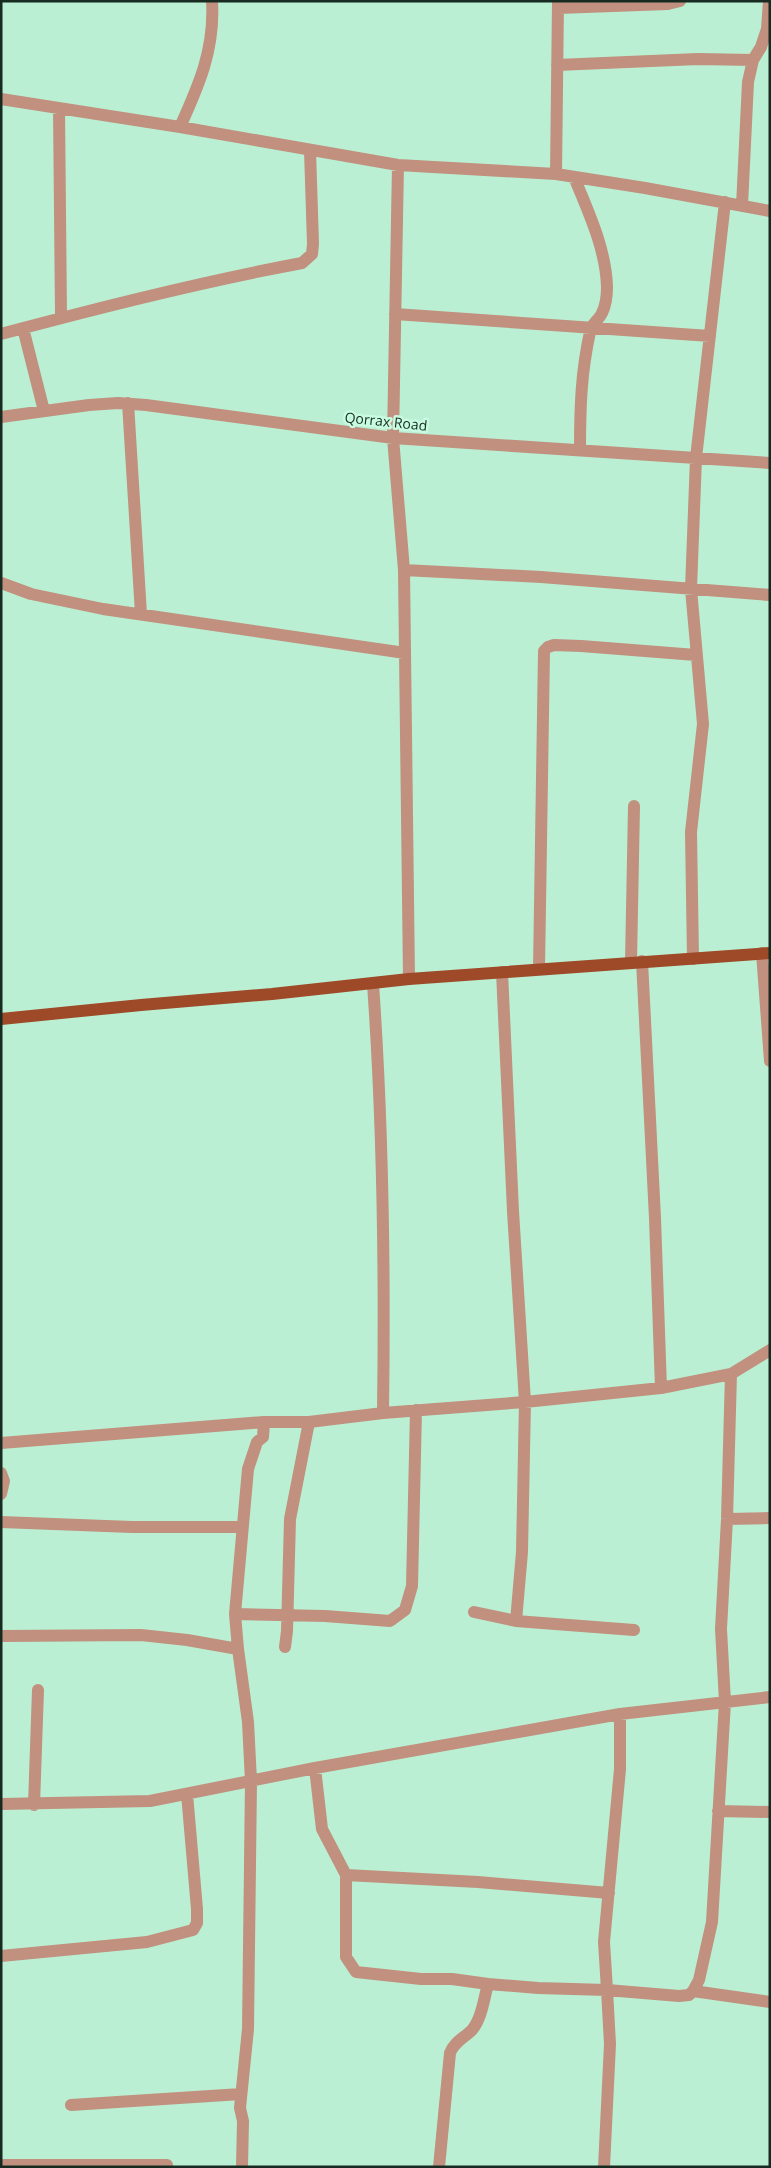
<svg xmlns="http://www.w3.org/2000/svg" width="771" height="2168" font-family="'Open Sans',sans-serif">
<style>
.lines{fill:none;stroke-linecap:round;stroke-linejoin:round}
.minor{stroke:#c1907e;stroke-width:12}
.primary{stroke:#9e4927;stroke-width:12}
.labels{text-anchor:middle;dominant-baseline:central;stroke-width:5;stroke-linejoin:round;paint-order:stroke}
.street-label{font-size:14px;fill:#172b21;stroke:#c8fce0}
</style>
<rect width="100%" height="100%" fill="#bbefd3"/>
<g class="lines">
<path class="minor" d="M558,8L668,4L680,1
M557,65L698,59L753,60
M1,99L180,127L398,165L556,174L645,188L770,211
M59,108L61,316
M180,127C199,85 215,49 212,1
M398,165L393,438L404,570L409,979
M556,174L558,1
M574,177C588,211 606,249 607,287C607,295 606,305 602,313C599,320 591,324 590,332C581,373 580,408 580,450
M742,206L748,82L753,60L761,47L767,29L769,1
M395,314L710,336
M23,328L44,411
M1,334C101,307 200,282 302,263L312,254L313,244L310,150
M128,403L141,614
M1,417L89,405L118,403L146,405L393,438L770,463
M404,570L541,577L770,595
M1,583L31,594L103,609L405,653
M762,953L770,1061
M693,959L691,832L703,724L691,589L696,458L725,202
M631,962L634,806
M539,969L544,651L548,647L554,645L581,646L696,655
M502,972L513,1211L525,1402L522,1552L516,1621
M373,984C383,1126 385,1270 383,1413
M731,1374L770,1350
M1,1443L264,1422
M1,1473L4,1481L1,1494
M727,1519L770,1518
M1,1522L132,1527H242
M474,1612L516,1621L634,1630
M235,1614L325,1616L390,1621L405,1610L412,1586L416,1410
M1,1636L141,1635L187,1640L238,1649L248,1722L251,1781L248,2029L240,2108L243,2121L242,2167
M285,1647L287,1631L290,1519L309,1422
M238,1649L235,1614L248,1469L257,1442L263,1437L264,1422H309L383,1413L525,1402L661,1388
M315,1768L322,1829L346,1875V1957L356,1972L421,1979H452L488,1984
M1,1804L150,1801L315,1768L620,1714L770,1697
M34,1805L38,1690
M718,1811L770,1812
M346,1875L478,1882L609,1893
M1,1956L147,1942L193,1930L197,1923V1909L187,1794
M693,1991L770,2002
M71,2105L241,2094
M1,2165H167
M439,2167L450,2053C454,2042 464,2038 472,2030C482,2018 484,1998 488,1984L538,1988L607,1990L604,1942L620,1769V1714
M604,2167L610,2044L607,1990L679,1996L689,1995L693,1991L699,1980L712,1922L725,1702L721,1629L727,1519L731,1374L661,1388L655,1218L642,961"/>
<path class="primary" d="M1,1019L141,1005L272,994L409,979L770,953"/>
</g>
<g class="labels">
<g class="street-label">
<text transform="translate(386 421) rotate(6)">Qorrax Road</text>
</g>
</g>
<rect width="771" height="2168" fill="none" stroke="#172b21" stroke-width="5"/>
</svg>
